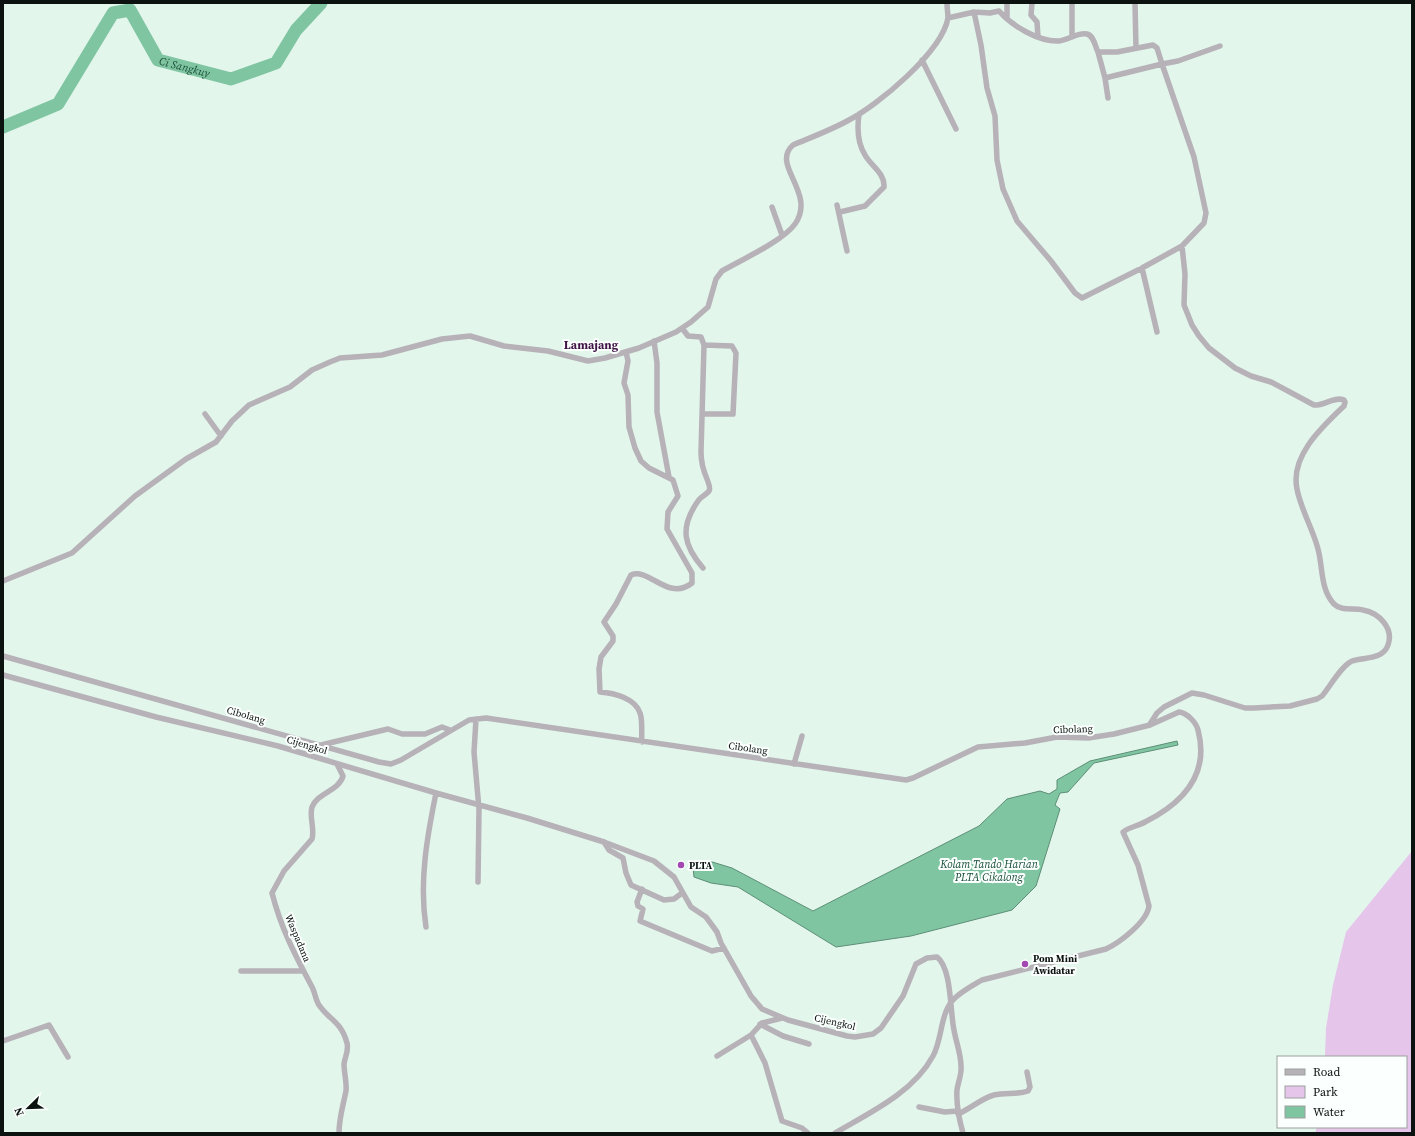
<svg xmlns="http://www.w3.org/2000/svg" width="1415" height="1136" font-family="'Source Serif 4',serif">
<style>
.green{fill:#e6c5eb}
.water{fill:#80c5a2;stroke:#5d8f76}
.lines{fill:none;stroke-linecap:round;stroke-linejoin:round}
.river{stroke:#80c5a2;stroke-width:13}
.street{stroke:#b7b1b8;stroke-width:5.5}
.poi-dot{fill:#a347b1;stroke:#fbfffd;stroke-width:1.5}
.labels{text-anchor:middle;dominant-baseline:central;stroke-width:4;stroke-linejoin:round;paint-order:stroke}
.street-label{font-size:10px;fill:#0b120f;stroke:#fbfffd}
.poi-label{font-size:10px;font-weight:bold;fill:#0b120f;stroke:#fbfffd;text-anchor:start}
.water-label{font-size:11px;font-style:italic;fill:#184e37;stroke:#fbfffd}
.quarter-label{font-size:12px;font-weight:bold;fill:#401447;stroke:#fbfffd}
</style>
<rect width="100%" height="100%" fill="#e2f6eb"/>
<path class="green" d="M1412,851V1133H1315L1317,1127H1406V1057H1325V1055L1326,1028L1333,985L1346,932Z"/>
<path class="water" d="M1177,741L1178,745L1094,763L1068,792L1060,793L1055,805L1060,809L1036,886L1012,910L911,936L836,947L738,887L711,883L694,877L693,867L709,861L732,868L813,911L979,826L1007,799L1040,791L1049,794L1057,789V780L1090,761Z"/>
<g class="lines">
<path class="river" id="s1" d="M3,127L58,104L113,13L130,10L158,60L231,79L276,63L296,30L321,3"/>
<path class="street" d="M1032,3L1031,15L1037,22L1038,37
M1135,3L1136,48
M974,12L981,45L987,88L995,116L997,160L1003,189L1017,221L1051,261L1075,293L1082,298L1142,268L1182,246L1204,223L1206,213L1194,157L1162,64L1105,78
M948,18L974,12L990,13L999,11C1012,26 1039,42 1059,41C1068,40 1078,32 1087,34C1094,36 1095,46 1098,52H1117L1153,45L1157,48L1162,64L1178,61L1220,46
M1007,19V3
M1072,37V3
M1098,52L1105,78L1108,98
M922,60L956,129
M837,205L847,251
M772,207L782,235
M840,212L865,206L884,187C885,173 871,166 865,155C857,142 857,128 859,114
M1142,268L1157,332
M682,328L688,336L701,337L704,345L701,452C701,463 703,470 707,479C708,482 711,488 709,491C706,495 700,497 698,501C679,528 684,546 703,568
M654,341L657,363V412L669,477
M626,352L628,361L624,383L628,395L629,427L635,448L641,461L649,468L673,480L678,496L668,512L667,529L692,573V583C668,602 649,567 631,575L616,604L604,622L613,636V641L601,657L599,669L600,692C614,693 635,698 640,713C643,721 641,734 642,742
M205,414L221,436
M702,414H733L736,353L732,346L704,345
M3,581L72,553L135,496L186,459L216,442L232,421L249,405L290,387L312,370L330,362L340,358L382,355L442,339L470,336L504,346L548,351L588,361L605,358L639,348L676,332L691,322L708,307L716,279L722,271C741,260 783,241 795,224C817,193 770,165 793,145C812,137 831,130 849,120C878,105 942,52 948,18C948,14 947,8 947,3
M3,656L379,762L391,764L401,760L469,720L486,718L906,780L913,778L978,747L1025,743L1057,737L1088,738L1114,734L1150,725L1179,712C1187,713 1196,722 1198,730C1210,775 1183,803 1145,822C1138,826 1129,827 1123,832L1138,865L1149,906C1147,922 1119,943 1106,949L982,980C972,986 960,992 952,1001C940,1016 942,1040 933,1056C913,1093 869,1113 835,1133
M3,675L156,717L278,746L436,793L527,818L604,842L654,861L674,877L691,907L706,917L717,932L721,943L751,996L762,1009L788,1020L847,1036L855,1037L873,1034L881,1028L903,996L916,964L927,958L937,957C952,968 950,1013 954,1030C956,1042 961,1054 961,1066C962,1074 958,1082 957,1090C956,1105 959,1119 963,1133
M476,719L474,752L479,809L478,882
M1150,724L1157,713L1164,707L1192,693L1204,695L1245,708H1254L1290,706L1317,699L1322,696C1329,688 1342,665 1352,661C1364,657 1383,660 1388,645C1394,628 1379,613 1363,610C1354,607 1342,612 1334,604C1320,589 1323,567 1318,549C1313,529 1301,510 1297,489C1290,456 1322,427 1344,406L1345,402L1344,400C1334,396 1324,406 1314,405L1271,382L1251,376L1235,368L1209,348L1199,336L1192,325L1184,305L1185,274L1182,246
M321,745L388,729L402,734H425L442,727L450,730
M337,764L343,776C339,791 317,793 312,807C309,817 315,829 312,839L284,871L272,893C281,928 294,953 311,985C315,991 315,999 319,1005C329,1020 341,1021 347,1043C349,1051 345,1056 344,1064C344,1073 347,1082 346,1091C343,1106 339,1118 339,1133
M794,764L802,736
M604,842L609,850L623,858L626,873L631,885L664,900L674,899L682,893
M642,889L637,902L638,906L643,909L640,921L712,951L724,948
M426,927C419,882 427,837 436,793
M241,971H302
M760,1024L783,1036L809,1044
M751,1035L765,1063L782,1121L802,1128L808,1133
M3,1041L49,1025L68,1057
M717,1056L751,1035L762,1023L782,1018
M919,1107L945,1112L957,1111
M958,1114C970,1109 982,1098 994,1095C1005,1092 1017,1095 1028,1091L1030,1087L1027,1072"/>
</g>
<g class="poi-dot">
<circle cx="681" cy="865" r="4"/>
<circle cx="1025" cy="964" r="4"/>
</g>
<g class="labels">
<g class="street-label">
<text transform="translate(246 715) rotate(16)">Cibolang</text>
<text transform="translate(1073 729) rotate(-2)">Cibolang</text>
<text transform="translate(307 745) rotate(17)">Cijengkol</text>
<text transform="translate(748 748) rotate(8)">Cibolang</text>
<text transform="translate(298 938) rotate(67)">Waspadana</text>
<text transform="translate(835 1022) rotate(13)">Cijengkol</text>
</g>
<g class="poi-label">
<text x="689" y="865">PLTA</text>
<text x="1033" y="958">Pom Mini<tspan x="1033" dy="12">Awidatar</tspan></text>
</g>
<g class="water-label">
<text stroke="none"><textPath href="#s1" startOffset="268">Ci Sangkuy</textPath></text>
<text x="989" y="864">Kolam Tando Harian<tspan x="989" dy="13">PLTA Cikalong</tspan></text>
</g>
<g class="quarter-label">
<text x="591" y="345">Lamajang</text>
</g>
</g>
<rect width="1415" height="1136" fill="none" stroke="#0b120f" stroke-width="8"/>
<rect x="1277" y="1056" width="130" height="72" fill="#fbfffd" stroke="#9ba09e"/>
<rect x="1285" y="1069" width="20" height="6" fill="#b7b1b8" stroke="#9ba09e"/>
<text x="1313" y="1076" font-size="12" fill="#0b120f">Road</text>
<rect x="1285" y="1086" width="20" height="12" fill="#e6c5eb" stroke="#9ba09e"/>
<text x="1313" y="1096" font-size="12" fill="#0b120f">Park</text>
<rect x="1285" y="1106" width="20" height="12" fill="#80c5a2" stroke="#9ba09e"/>
<text x="1313" y="1116" font-size="12" fill="#0b120f">Water</text>
<g transform="translate(28 1108) rotate(247)" stroke="#fbfffd" stroke-width="3" paint-order="stroke">
<path d="M0-3L7 15L0 10L-7 15Z" fill="#0b120f"/>
<text y="-6" font-size="11" font-weight="bold" text-anchor="middle" fill="#0b120f">N</text>
</g>
</svg>
